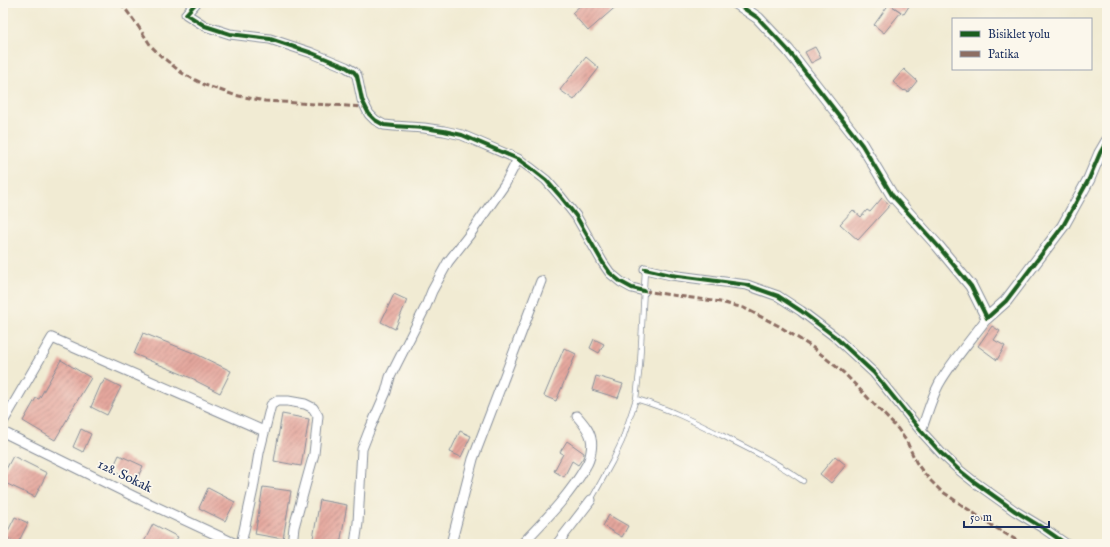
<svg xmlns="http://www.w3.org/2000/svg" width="1110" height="547" font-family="'IM FELL English',serif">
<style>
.building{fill:url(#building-hatch)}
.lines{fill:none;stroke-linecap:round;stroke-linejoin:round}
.service-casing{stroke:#868d98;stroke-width:6}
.minor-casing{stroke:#868d98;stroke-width:11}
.tertiary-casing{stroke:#868d98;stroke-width:13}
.service{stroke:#fff;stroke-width:4.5}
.minor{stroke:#fff;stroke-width:9}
.tertiary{stroke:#fff;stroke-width:11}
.quiet{stroke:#8d6e63;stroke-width:3;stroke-dasharray:6 3;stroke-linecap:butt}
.cycleway-casing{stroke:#fbf7ec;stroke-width:6}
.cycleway{stroke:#1b5e20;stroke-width:4}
.labels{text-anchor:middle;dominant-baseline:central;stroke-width:3.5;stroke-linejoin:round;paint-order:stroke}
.street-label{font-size:14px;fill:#1b2f5e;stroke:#fbf7ec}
</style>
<defs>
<pattern id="building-hatch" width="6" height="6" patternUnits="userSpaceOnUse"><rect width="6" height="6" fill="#e5a79d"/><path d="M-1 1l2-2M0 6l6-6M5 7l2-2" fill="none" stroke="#b98883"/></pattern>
</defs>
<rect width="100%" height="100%" fill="#fbf7ec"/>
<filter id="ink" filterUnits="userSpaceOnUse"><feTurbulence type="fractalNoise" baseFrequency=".025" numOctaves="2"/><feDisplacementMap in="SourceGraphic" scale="8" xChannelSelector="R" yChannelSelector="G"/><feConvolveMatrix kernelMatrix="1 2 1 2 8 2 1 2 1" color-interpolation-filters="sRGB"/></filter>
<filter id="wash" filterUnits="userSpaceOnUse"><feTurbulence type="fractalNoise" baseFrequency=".012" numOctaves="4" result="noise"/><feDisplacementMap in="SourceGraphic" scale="16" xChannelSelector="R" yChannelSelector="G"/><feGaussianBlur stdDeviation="0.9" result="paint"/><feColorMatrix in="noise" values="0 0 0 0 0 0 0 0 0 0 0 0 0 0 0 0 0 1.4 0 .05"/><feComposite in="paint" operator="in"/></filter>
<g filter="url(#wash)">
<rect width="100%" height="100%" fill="#f1ebd3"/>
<g id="blocks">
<path class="building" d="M583,3H620L588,31L572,13Z
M888,3H911L904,14Z
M889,4L901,12L884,33L874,25Z
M815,47L821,58L811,63L805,52Z
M586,57L599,68L574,100L560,90Z
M904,69L917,81L908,92L905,90L904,91L893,82Z
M882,198L890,205L858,240L840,224L853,210L861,217L867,210L870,212Z
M394,294L407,300L395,329L381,322Z
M992,326L1000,331L994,340L1005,346L997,360L978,346Z
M143,333L196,354L231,371L220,393L196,381V380L134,354Z
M594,339L604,344L599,353L590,348Z
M564,348L576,354L556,401L544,396Z
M61,360L91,378L68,416H69L55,440L23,421L36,398L39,399Z
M596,376L623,384L618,398L592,390Z
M105,379L121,387L107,415L91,407L101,384H102Z
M282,414L309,419L301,466L274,461Z
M81,429L91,434L83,452L73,447Z
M460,431L471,436L461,457L450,452Z
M567,441L584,453L583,458L578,465L572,461L564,477L554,471L563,454L560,452Z
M119,455L143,466L136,481L112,470Z
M13,456L47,473L35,497L3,482V475Z
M835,456L846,465L831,483L820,474Z
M263,487L291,491L283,539L255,534Z
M208,488L235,502L225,521L199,508Z
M320,500L347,505L340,544H312Z
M609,515L628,526L622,537L603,526Z
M15,517L28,523L18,543L5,537Z
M153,524L178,537L174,544H143Z"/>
</g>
</g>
<g filter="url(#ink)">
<use href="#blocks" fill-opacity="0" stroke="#868d98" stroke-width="1"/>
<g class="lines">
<defs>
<path id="service" d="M636,399C667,408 695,422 723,436C751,450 778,463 803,481
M591,500L612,462L622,441L636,399L640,364L645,269"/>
<path id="minor" d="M196,3L186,14L205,26L230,34L270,39L312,53L346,67L354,72L357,76L362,100L369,114L375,120L384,125L394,126L424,128L444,131L462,135L518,159L532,169L546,180L561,197L576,216L603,263L610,273L621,282L632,288L644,291
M645,269L671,275L747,285L778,296L801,311L834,336L874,373L921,431L941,453L958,469L973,481L1015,511L1043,528L1066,544
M3,422L52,338L264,431
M921,431C927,415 931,399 939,384C952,361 971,340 987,318
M3,432L135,497L236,544
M241,544L253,489L259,453L271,405L277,401H288L305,404L313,408L318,416L314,454L307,479L294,527L292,544
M355,544L358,523L362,449L369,431L386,392L390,377L426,306L432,291L448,262L470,234L505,184L518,159
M451,544L473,459L541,281
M522,544C545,520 570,495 586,466C590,460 593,446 591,439C590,431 583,423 577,416
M557,544L591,500"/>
<path id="tertiary" d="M736,3L758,18L788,50L862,145L892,195L938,246L971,286L987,318L1006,301L1063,226L1089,179L1100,153L1107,141"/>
</defs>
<use href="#service" class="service-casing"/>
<use href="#minor" class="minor-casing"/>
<use href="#tertiary" class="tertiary-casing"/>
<use href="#service" class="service"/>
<use href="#minor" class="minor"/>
<use href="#tertiary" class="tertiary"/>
<path class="quiet" d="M121,3L138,26L151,46L161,56L182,73L205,85L234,95L265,101L364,107
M644,291L720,302L744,308L779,326L812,347L844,373L898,429L907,442L916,462L923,472L931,481L940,490L991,525L1023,544"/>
<defs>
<path id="cycleway" d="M196,3L186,14L205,26L230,34L270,39L312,53L346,67L354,72L357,76L362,100L369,114L375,120L384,125L394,126L424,128L444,131L462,135L518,159L532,169L546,180L561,197L576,216L603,263L610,273L621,282L632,288L644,291
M736,3L758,18L788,50L862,145L892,195L938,246L971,286L987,318L1006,301L1063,226L1089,179L1100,153L1107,141
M645,269L671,275L747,285L778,296L801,311L834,336L874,373L921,431L941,453L958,469L973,481L1015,511L1043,528L1066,544"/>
</defs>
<use href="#cycleway" class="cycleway-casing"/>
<use href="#cycleway" class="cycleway"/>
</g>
</g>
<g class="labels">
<g class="street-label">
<text transform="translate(125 476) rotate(26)">128. Sokak</text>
</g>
</g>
<rect width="1110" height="547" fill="none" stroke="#fbf7ec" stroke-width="16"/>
<rect x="952" y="18" width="140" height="52" fill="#fbf7ec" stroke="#a1a7b3"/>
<rect x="960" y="31" width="20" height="6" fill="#1b5e20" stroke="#a1a7b3"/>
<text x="988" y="38" font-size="12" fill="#1b2f5e">Bisiklet yolu</text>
<rect x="960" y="51" width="20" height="6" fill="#8d6e63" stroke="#a1a7b3"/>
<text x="988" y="58" font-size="12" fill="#1b2f5e">Patika</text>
<path d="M964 521v6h85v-6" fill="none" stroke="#1b2f5e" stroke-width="2"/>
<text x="970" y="521" font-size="12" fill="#1b2f5e" stroke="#fbf7ec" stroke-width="3" paint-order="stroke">50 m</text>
</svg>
